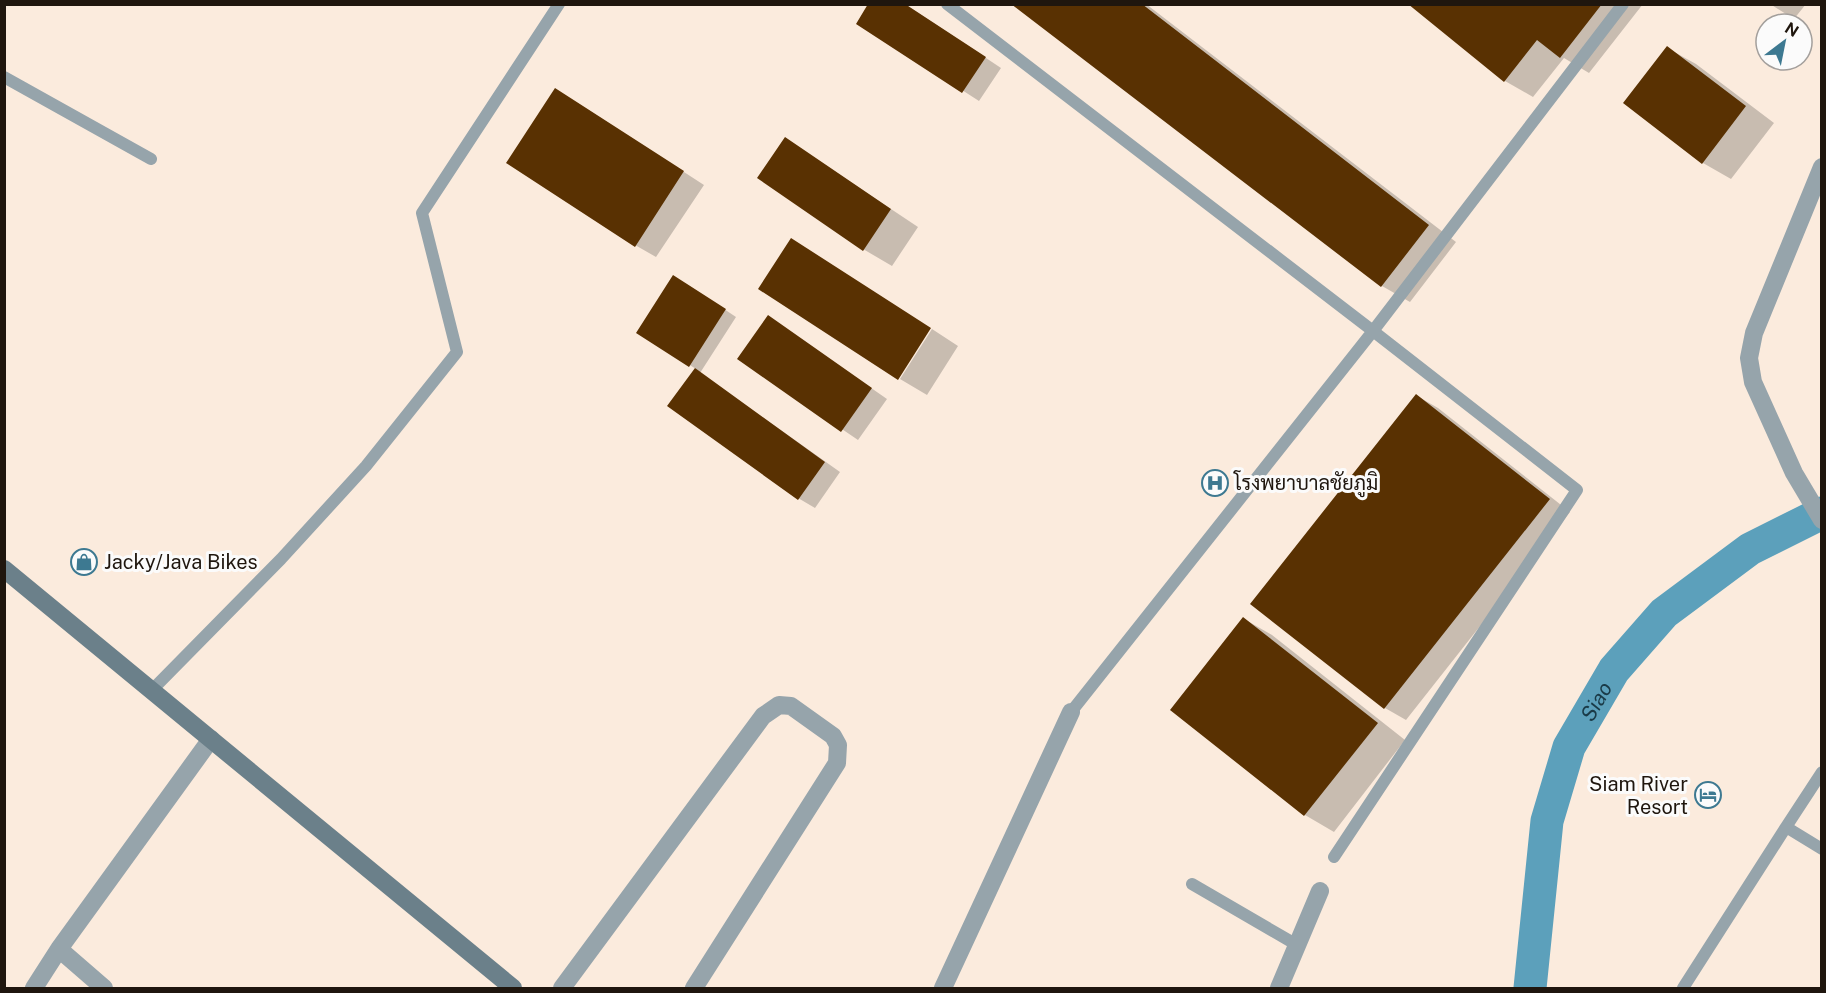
<svg xmlns="http://www.w3.org/2000/svg" width="1826" height="993" font-family="'Public Sans',Sarabun,sans-serif">
<style>
.shadow{fill:#0003}
.lines{fill:none;stroke-linecap:round;stroke-linejoin:round}
.canal{stroke:#5ca0bb;stroke-width:33}
.building{fill:#593102}
.lane{stroke:#96a4ab;stroke-width:12}
.street{stroke:#96a4ab;stroke-width:18}
.secondary{stroke:#6b808a;stroke-width:18}
.labels{text-anchor:middle;dominant-baseline:central;stroke-width:6;stroke-linejoin:round;paint-order:stroke}
.poi-label{font-size:20px;fill:#1f160e;stroke:#fbfbfb;text-anchor:start}
.water-label{font-size:21px;font-style:italic;fill:#1a3a47;stroke:#fbfbfb}
</style>
<rect width="100%" height="100%" fill="#fbebdd"/>
<path class="shadow" d="M905,4L1001,68L979,101L858,23Z
M1013,4H1146L1456,242L1410,302L1382,286Z
M1410,4H1643L1589,73L1564,58L1533,97L1505,81Z
M1770,4H1806L1794,19Z
M1667,48L1696,64L1774,123L1731,179L1703,163Z
M576,102L704,185L656,257L635,245Z
M786,139L918,227L892,266L863,249Z
M685,283L736,317L700,373L840,472L815,508L798,498L696,369L638,332Z
M769,317L887,399L858,440L739,359Z
M932,329L958,346L927,395L900,379Z
M1417,396L1438,408L1570,512L1406,720L1385,708L1252,604Z
M1244,619L1272,635L1405,740L1334,832L1305,815L1172,710Z"/>
<g class="lines">
<path class="canal" id="s1" d="M1530,988L1547,821L1569,747L1614,670L1664,613L1750,549L1822,513"/>
</g>
<path class="building" d="M868,4H905L986,57L962,93L856,24Z
M1011,4H1142L1429,225L1381,287Z
M1408,4H1602L1560,58L1537,40L1504,82Z
M1667,46L1746,106L1702,164L1623,103Z
M555,88L684,171L635,247L506,163Z
M785,137L891,209L863,251L757,178Z
M791,238L931,328L898,380L758,289Z
M673,275L726,309L689,367L636,333Z
M768,315L872,388L841,432L737,359Z
M695,368L825,462L798,500L667,406Z
M1416,394L1550,499L1384,709L1250,604Z
M1243,617L1378,723L1304,816L1170,710Z"/>
<g class="lines">
<path class="lane" d="M947,4L1373,331L1623,4
M4,77L151,159
M152,690L281,559L366,466L457,352L422,213L559,4
M1071,712L1373,331L1577,490L1334,857
M1822,772L1786,827L1822,849
M1192,884L1297,945
M1683,988L1786,827"/>
<path class="street" d="M1822,167L1754,333L1749,358L1753,382L1794,473L1822,520
M59,949L104,988
M34,988L59,949L211,739
M562,988L763,716L779,705L791,706L833,736L838,745L837,763L694,988
M943,988L1071,712
M1279,988L1320,891"/>
<path class="secondary" d="M4,569L513,988"/>
</g>
<defs>
<symbol id="hospital-ring" viewBox="-11 -11 22 22"><circle r="9.5" fill="#fbfbfb" stroke="#3d7991" stroke-width="1.5"/><path d="M-5-5h3v3.5h4V-5h3V5h-3V1.5h-4V5h-3Z" fill="#3d7991"/></symbol>
<symbol id="shop-ring" viewBox="-11 -11 22 22"><circle r="9.5" fill="#fbfbfb" stroke="#3d7991" stroke-width="1.5"/><path d="M-5-2.5h2.3a2.7 3.5 0 0 1 5.4 0H5L5.5 6h-11ZM-1.5-2.5h3a1.5 2.3 0 0 0-3 0Z" fill="#3d7991"/></symbol>
<symbol id="hotel-ring" viewBox="-11 -11 22 22"><circle r="9.5" fill="#fbfbfb" stroke="#3d7991" stroke-width="1.5"/><path d="M-6-4.5h1.5V1H6V5H4.5V3h-9V5H-6ZM-4 0a1.8 1.8 0 1 1 3.6 0ZM.5 0V-2.5h3Q6-2.5 6 0Z" fill="#3d7991"/></symbol>
</defs>
<g fill-rule="evenodd">
<use href="#hospital-ring" x="1200" y="468" width="30" height="30"/>
<use href="#shop-ring" x="69" y="547" width="30" height="30"/>
<use href="#hotel-ring" x="1693" y="780" width="30" height="30"/>
</g>
<g class="labels">
<g class="poi-label">
<text x="1234" y="483">โรงพยาบาลชัยภูมิ</text>
<text x="104" y="562">Jacky/Java Bikes</text>
<text x="1688" y="784" text-anchor="end">Siam River<tspan x="1688" dy="23">Resort</tspan></text>
</g>
<g class="water-label">
<text stroke="none"><textPath href="#s1" startOffset="298">Siao</textPath></text>
</g>
</g>
<rect width="1826" height="993" fill="none" stroke="#1f160e" stroke-width="12"/>
<g transform="translate(1784 42) rotate(32)"><circle r="28" fill="#fbfbfb" stroke="#a39f9c" stroke-width="1.5"/>
<path d="M0-4.5L10 22L0 15L-10 22Z" fill="#3d7991"/>
<text y="-9" font-size="16" font-weight="bold" text-anchor="middle" fill="#1f160e">N</text>
</g>
</svg>
